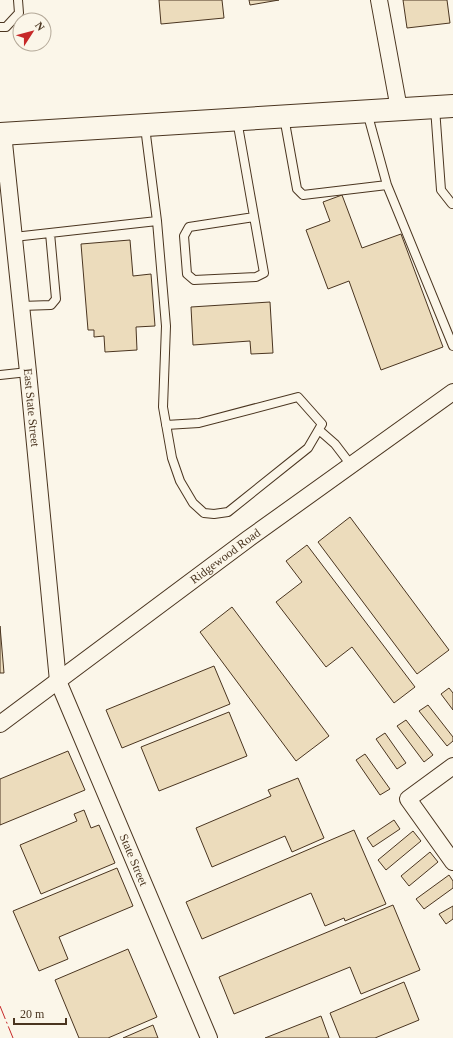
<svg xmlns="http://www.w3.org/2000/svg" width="453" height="1038" font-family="Georgia,serif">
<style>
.building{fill:#ecdcbc;stroke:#4a3520}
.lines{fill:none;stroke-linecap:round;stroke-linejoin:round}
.service-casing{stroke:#4a3520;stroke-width:10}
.minor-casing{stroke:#4a3520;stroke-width:18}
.primary-casing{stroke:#4a3520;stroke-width:24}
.service{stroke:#fbf6e9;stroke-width:8}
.minor{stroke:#fbf6e9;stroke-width:16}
.primary{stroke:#fbf6e9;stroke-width:22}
.power{stroke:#c62828;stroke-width:1;stroke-dasharray:14 3 2 3;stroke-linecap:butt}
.labels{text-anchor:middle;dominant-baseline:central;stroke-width:3;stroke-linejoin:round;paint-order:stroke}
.street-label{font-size:12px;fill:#4a3520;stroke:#fbf6e9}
</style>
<rect width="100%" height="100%" fill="#fbf6e9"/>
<path class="building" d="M159,0H222L224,18L161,24Z
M249,0H279L250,5Z
M403,0H447L450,23L407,28Z
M342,195L362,248L401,234L443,347L381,370L349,281L328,289L306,230L330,221L323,202Z
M130,240L133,276L151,274L155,326L136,327L137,350L105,352L104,336L94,337V330H88L81,244Z
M270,302L273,353L251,354L250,341L193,345L191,307Z
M350,517L449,650L417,674L318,542Z
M307,545L415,687L394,703L352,647L326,667L276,602L302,582L286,561Z
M232,607L329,736L296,761L200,632Z
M0,626L4,673H0Z
M214,666L230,704L122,748L106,710Z
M449,688L453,693V710L441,694Z
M428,705L453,737V741L447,746L419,711Z
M229,712L247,756L159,791L141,747Z
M406,720L433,755L424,762L397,726Z
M385,733L406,763L397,769L376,739Z
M68,751L85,790L0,825V779Z
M365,754L390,789L380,795L356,760Z
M298,778L324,838L292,852L285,836L212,867L196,828L271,796L268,790Z
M84,810L91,828L99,825L115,863L41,894L20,845L77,821L74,814Z
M394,820L400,829L373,847L367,838Z
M354,830L386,904L345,921L344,918L325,926L311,893L202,939L186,902Z
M413,831L421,841L386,870L378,860Z
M430,852L438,862L409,886L401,876Z
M117,868L133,906L59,937L68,959L39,971L13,911Z
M449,875L453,881V888L424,909L416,899Z
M393,905L420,970L361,994L350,967L234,1014L219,977Z
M453,906V919L446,924L439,914Z
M128,949L157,1017L108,1038H79L55,980Z
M404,982L419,1020L375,1038H340L330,1013Z
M321,1016L329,1038H265Z
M153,1025L158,1038H123Z"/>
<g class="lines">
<defs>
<path id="service" d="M0,27H6L19,13L18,0
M435,108L441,190L452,204L453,203
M284,117L297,189L303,195L387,185L367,112
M237,120L264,273L256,277L194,280L187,274L184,236L189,227L254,217
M387,185L453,346
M157,221L166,326L163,407L172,458L180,481L193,503L204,513L214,514L228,512L308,448L322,424L298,397L199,423L166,425
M14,237L157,221L145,127
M21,306L51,305L56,299L50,233
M0,375L28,372
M319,430L335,444L351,465"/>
<g id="minor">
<path d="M379,0L399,109"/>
<path id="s1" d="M3,133L28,372L58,681L209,1038"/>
<path id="s2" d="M0,724L248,539L453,392"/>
<path d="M453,766L408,799L453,862"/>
</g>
<path id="primary" d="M0,134L453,106"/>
</defs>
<use href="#service" class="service-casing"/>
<use href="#minor" class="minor-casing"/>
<use href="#primary" class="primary-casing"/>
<use href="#service" class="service"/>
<use href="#minor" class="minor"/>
<use href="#primary" class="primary"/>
<path class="power" d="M0,1006L13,1038"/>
</g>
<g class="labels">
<g class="street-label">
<text stroke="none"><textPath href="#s1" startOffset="276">East State Street</textPath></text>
<text stroke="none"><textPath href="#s2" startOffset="281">Ridgewood Road</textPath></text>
<text stroke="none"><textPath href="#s1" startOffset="745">State Street</textPath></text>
</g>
</g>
<g transform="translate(32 32) rotate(54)"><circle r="19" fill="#fbf6e9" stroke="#b4a999"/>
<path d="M0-3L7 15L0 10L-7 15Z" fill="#c62828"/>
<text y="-6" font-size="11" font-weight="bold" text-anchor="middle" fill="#4a3520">N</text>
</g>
<path d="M14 1018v6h52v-6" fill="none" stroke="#4a3520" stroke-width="2"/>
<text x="20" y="1018" font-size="12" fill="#4a3520" stroke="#fbf6e9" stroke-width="3" paint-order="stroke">20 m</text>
</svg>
